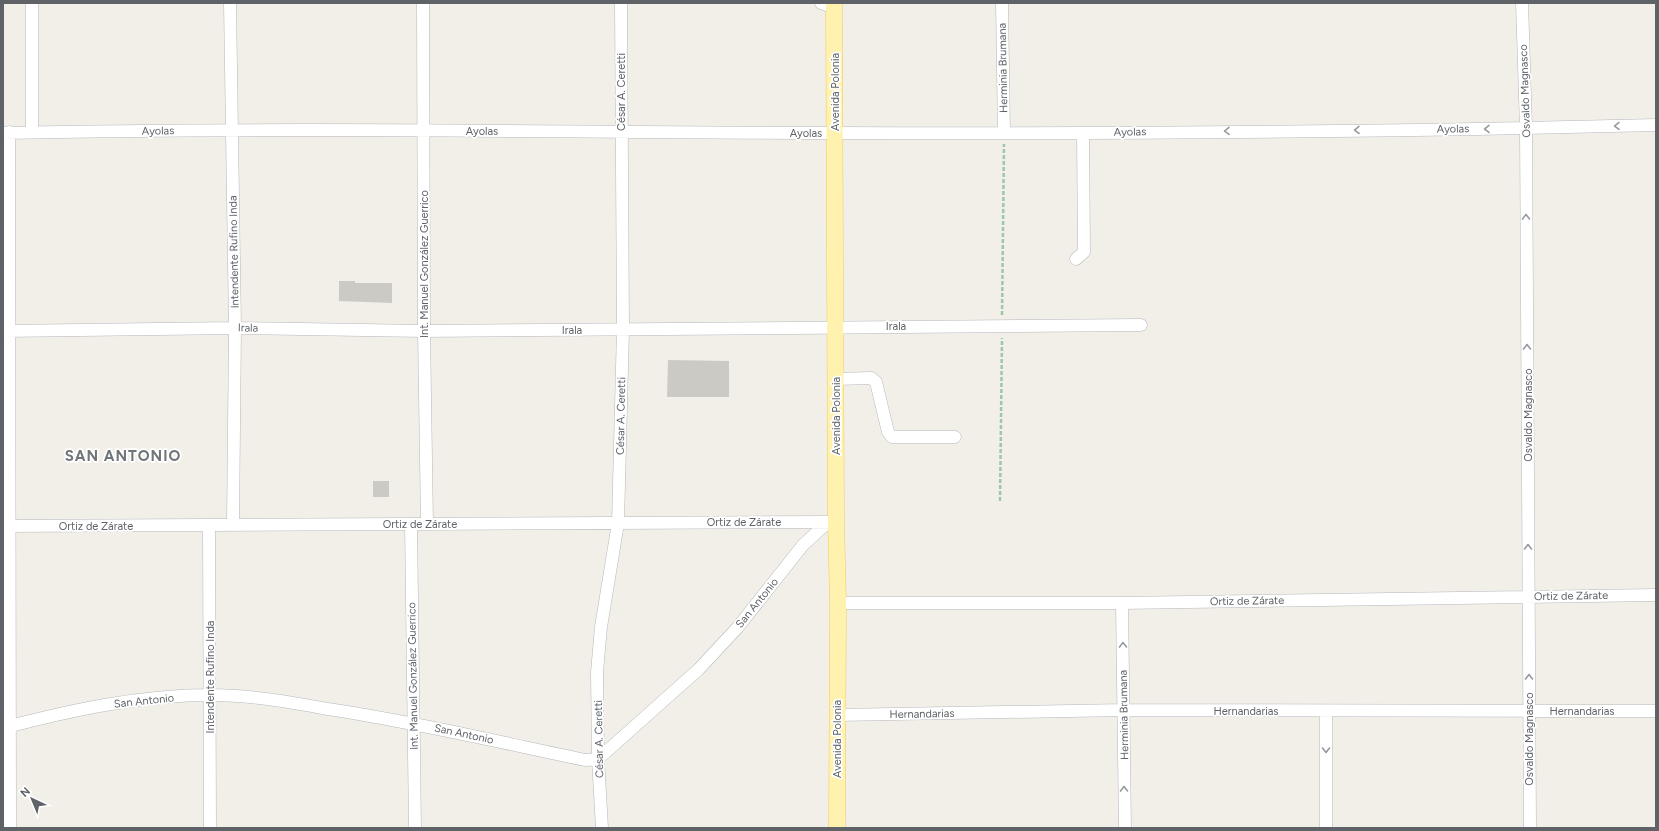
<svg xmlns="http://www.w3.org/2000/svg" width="1659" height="831" font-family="Figtree,sans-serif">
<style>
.building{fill:#cccac5}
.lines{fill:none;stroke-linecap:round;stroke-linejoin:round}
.minor-casing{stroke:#b5b8bc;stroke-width:13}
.major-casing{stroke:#f2c960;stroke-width:17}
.path{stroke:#9cc7a9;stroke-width:2.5;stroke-dasharray:4 2;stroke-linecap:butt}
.minor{stroke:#fff;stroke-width:12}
.major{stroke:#fff2af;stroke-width:16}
.oneway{stroke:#979a9d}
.labels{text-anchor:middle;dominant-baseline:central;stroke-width:3.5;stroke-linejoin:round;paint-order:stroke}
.street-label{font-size:11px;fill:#5f6368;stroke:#fff}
.district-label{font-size:15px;font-weight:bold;letter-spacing:1px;fill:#70757a;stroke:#fff}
</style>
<rect width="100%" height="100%" fill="#f1efe8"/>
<path class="building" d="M339,281H355V283H392V303L339,301Z
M668,360L729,361V397H667Z
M373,481H389V497H373Z"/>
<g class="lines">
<defs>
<path id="minor" d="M230,3L235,328L233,525
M423,3L424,331L427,524
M821,3L834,8
M1002,3L1004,133
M1522,3L1526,128L1530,828
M9,132L10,828
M32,132V3
M3,133C280,127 557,132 834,133C1108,134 1382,132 1656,125
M1076,259L1084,252L1083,133
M3,331L235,328L424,331L1141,325
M836,379L871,378L876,382L888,432L892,437H955
M411,524L415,828
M209,525L210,828
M3,526L831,522
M838,603H1122L1656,595
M1122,603L1125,828
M1326,711V828
M837,715L1124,710L1656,711
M3,728C71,710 141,695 211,695C250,695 289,702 328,709C414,722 499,742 585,760L598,759L699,669L738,627L803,545L828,522
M602,828L598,759L597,672L601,627L618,523L623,329L621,3"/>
<path id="major" d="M834,3L836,522L838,603L837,828"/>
</defs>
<use href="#minor" class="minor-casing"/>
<use href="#major" class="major-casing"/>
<path class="path" d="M1002,315L1004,144
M1000,501L1002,338"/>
<use href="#minor" class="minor"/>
<use href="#major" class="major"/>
</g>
<defs><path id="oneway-chevron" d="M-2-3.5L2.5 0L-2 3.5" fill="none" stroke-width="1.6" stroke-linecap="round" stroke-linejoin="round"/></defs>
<g class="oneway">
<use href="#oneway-chevron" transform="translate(1617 126) rotate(179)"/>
<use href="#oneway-chevron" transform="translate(1487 129) rotate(179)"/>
<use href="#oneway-chevron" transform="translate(1357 130) rotate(179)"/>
<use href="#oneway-chevron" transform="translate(1227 131) rotate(179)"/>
<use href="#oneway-chevron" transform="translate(1526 217) rotate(-90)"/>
<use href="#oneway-chevron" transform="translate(1527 347) rotate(-90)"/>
<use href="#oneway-chevron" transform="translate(1528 547) rotate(-90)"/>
<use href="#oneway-chevron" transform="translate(1123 645) rotate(-91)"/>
<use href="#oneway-chevron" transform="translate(1529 677) rotate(-90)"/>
<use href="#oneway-chevron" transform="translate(1326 750) rotate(90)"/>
<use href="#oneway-chevron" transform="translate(1124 789) rotate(-91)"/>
</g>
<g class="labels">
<g class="street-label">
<text transform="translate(1003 68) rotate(-91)">Herminia Brumana</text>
<text transform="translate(1525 91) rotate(-92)">Osvaldo Magnasco</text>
<text transform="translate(621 92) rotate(-90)">César A. Ceretti</text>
<text transform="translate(835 92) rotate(-90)">Avenida Polonia</text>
<text transform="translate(1453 129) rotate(-1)">Ayolas</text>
<text transform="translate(158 131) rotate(-1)">Ayolas</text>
<text x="482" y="131">Ayolas</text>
<text transform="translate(1130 132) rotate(-1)">Ayolas</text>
<text x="806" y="133">Ayolas</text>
<text transform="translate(234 252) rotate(-91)">Intendente Rufino Inda</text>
<text transform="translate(424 264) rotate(-90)">Int. Manuel González Guerrico</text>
<text x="896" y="326">Irala</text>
<text transform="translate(248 328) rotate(1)">Irala</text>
<text x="572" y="330">Irala</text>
<text transform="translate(1528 415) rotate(-90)">Osvaldo Magnasco</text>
<text transform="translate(621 416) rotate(-89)">César A. Ceretti</text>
<text transform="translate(836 416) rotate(-90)">Avenida Polonia</text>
<text x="744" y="522">Ortiz de Zárate</text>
<text x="420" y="524">Ortiz de Zárate</text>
<text x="96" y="526">Ortiz de Zárate</text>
<text transform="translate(1571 596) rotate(-1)">Ortiz de Zárate</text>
<text transform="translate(1247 601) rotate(-1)">Ortiz de Zárate</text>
<text transform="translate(757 603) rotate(-51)">San Antonio</text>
<text transform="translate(413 676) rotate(-91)">Int. Manuel González Guerrico</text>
<text transform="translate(210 677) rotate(-90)">Intendente Rufino Inda</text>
<text transform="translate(144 701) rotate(-6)">San Antonio</text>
<text x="1246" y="711">Hernandarias</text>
<text x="1582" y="711">Hernandarias</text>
<text transform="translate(922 714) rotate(-1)">Hernandarias</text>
<text transform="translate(1124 715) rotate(-91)">Herminia Brumana</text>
<text transform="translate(464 734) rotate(12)">San Antonio</text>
<text transform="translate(599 739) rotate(-91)">César A. Ceretti</text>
<text transform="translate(837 739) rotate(-90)">Avenida Polonia</text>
<text transform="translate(1529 739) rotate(-90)">Osvaldo Magnasco</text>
</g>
<g class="district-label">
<text x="123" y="456">SAN ANTONIO</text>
</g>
</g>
<rect width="1659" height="831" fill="none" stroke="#5f6368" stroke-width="8"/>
<g transform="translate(32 799) rotate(316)" stroke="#ffffff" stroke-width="3" paint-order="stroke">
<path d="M0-3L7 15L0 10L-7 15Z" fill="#5f6368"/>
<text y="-6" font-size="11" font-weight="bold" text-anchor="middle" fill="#5f6368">N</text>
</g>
</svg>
